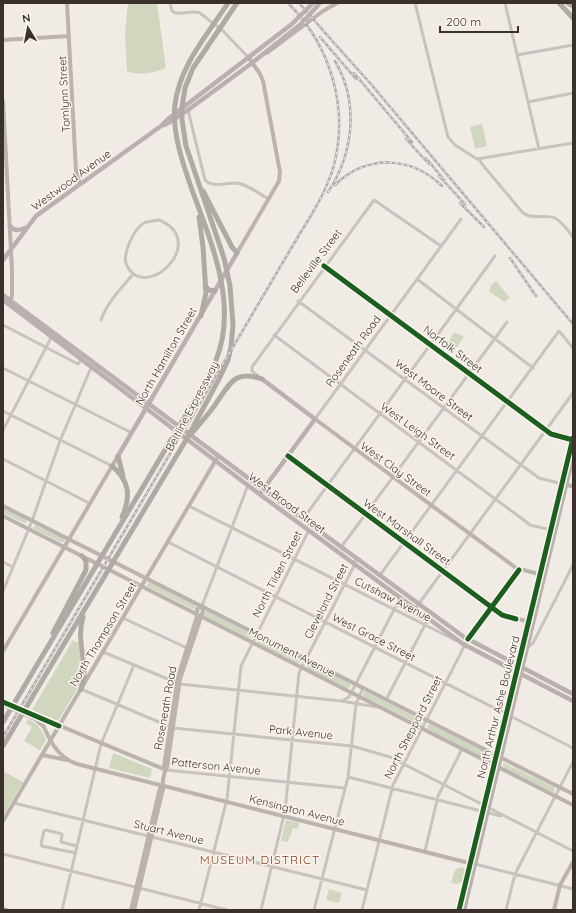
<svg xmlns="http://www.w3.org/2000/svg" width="576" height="913" font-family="Quicksand,sans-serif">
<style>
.green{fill:#d1d6bf}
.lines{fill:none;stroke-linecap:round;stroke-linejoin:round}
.street{stroke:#c9c3be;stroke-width:3}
.secondary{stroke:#bab3ae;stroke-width:4}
.primary{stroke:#b8b1ad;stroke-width:4.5}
.highway{stroke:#afaaa4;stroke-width:5}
.rail-casing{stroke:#b1aca8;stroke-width:2.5}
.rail{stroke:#fbf5ee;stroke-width:1;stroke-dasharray:3;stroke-linecap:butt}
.cycleway-casing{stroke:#fbf5ee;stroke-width:8}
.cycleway{stroke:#1b5e20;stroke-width:5}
.labels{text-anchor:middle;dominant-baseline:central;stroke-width:3;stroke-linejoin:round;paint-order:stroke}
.street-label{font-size:11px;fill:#3b302b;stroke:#fbf5ee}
.neighbourhood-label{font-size:12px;letter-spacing:1px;fill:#8c3b22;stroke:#fbf5ee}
</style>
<rect width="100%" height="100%" fill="#f0ebe5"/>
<path class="green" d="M128,3H157L166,68C153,73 141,76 127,71L125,34Z
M482,124L487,146L475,149L470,127Z
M496,281L510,298L504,302L489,291L491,287L490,286Z
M454,332L464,337L455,350L447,345Z
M3,508L26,520L27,523H24L3,513Z
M35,525L63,538L65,541L64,542H61L34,529L33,527Z
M149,582L195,605V608L193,609L147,586V583Z
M401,602L425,619L424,621L398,608Z
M207,611L251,634L252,637L249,638L205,616L204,613Z
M260,638L301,659L302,662L299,663L258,643L257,640Z
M73,640L78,643C80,657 84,670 80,684L58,721L32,710Z
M310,663L350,683L351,687L347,688L307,668V665Z
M363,692H366L421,720L422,723L419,724L363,696Z
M28,719C37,723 43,731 46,740L40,750L24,741L32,727L26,723Z
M430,724L491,755L492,758L488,760L428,729L427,726Z
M113,753L152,769L150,778L109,768Z
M504,763L554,787L555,791L552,792L504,768L503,765Z
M3,771L23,782L3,816Z
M286,820L299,823L298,829L293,828L288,842L281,841Z
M458,868H465L462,882L457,884L451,883L454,872Z
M329,889L342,893L339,903L326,900Z"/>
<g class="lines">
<path class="street" d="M170,3L172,11C180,17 191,9 200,13L223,31L249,58
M415,3L448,137L455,145L477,159L573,143
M505,3L539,149
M517,55L573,45
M528,102L573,93
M188,110L205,180C213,188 225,183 235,183C246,183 259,194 269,199
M479,159L482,164L523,213C533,220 544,214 555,218C562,222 568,230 573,237
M159,220C210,241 146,303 127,266C121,255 134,229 144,223C149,221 154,221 159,220Z
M324,266L551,434L573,440
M417,279L533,368
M298,301L539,478L562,484
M101,320C107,302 122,288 133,274
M3,325L78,364L82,359
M274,335L525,521L530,525L552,530
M3,368L132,433
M259,377L252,371V367L374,200L441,246
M3,411L112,466
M315,419L461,219
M3,430L52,336
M3,459L89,503
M189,506L455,640
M303,519L495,256
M168,542L573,748
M342,546L507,322
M3,562L13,567
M380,575L559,331L573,348
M3,591L32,521L60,441L93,363
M202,606L248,485
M415,609L573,393
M123,618L189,649
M526,649L533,643L573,565
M103,652L180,684L341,701L377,707
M81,689L173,728L352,746L390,757L573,851
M386,700L428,619
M341,701L349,697L400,598
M166,770L345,788
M348,777L501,816
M14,803L367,890
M425,851L438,796L462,749
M76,853L42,846L41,844L44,831L46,830L62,834L61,842L77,846
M3,854L227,910
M475,864L573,889
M62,910L101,744L134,665
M199,910L227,799L241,666L309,530
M261,910L285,811L299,673L355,564L356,557
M314,910L348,777L356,704L363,688
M362,910L393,785L468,639L519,570
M506,910L515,874L573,762"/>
<path class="secondary" d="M67,3L76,171L80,184
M3,40L69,36
M267,53L323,11L337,3
M3,101L12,270V295L10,303
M237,253L279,181L280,172L263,81L260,74L249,58
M315,419L516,568L542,575
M288,456L502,615L530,622
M564,485L573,486
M3,506L573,794
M3,516L573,805
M3,651L118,456
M3,702L166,770
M3,705L35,719L43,726
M40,718C48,737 56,757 77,764L473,864
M42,755L67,760
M3,821L217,458
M3,909L7,910
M131,910L160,788L162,785
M134,910L163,789C162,782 164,772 167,767L180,679L203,611L202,606L197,609V616L178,677L164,766L166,770
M554,910L560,885L573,862"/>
<path class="primary" d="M164,125L170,122L188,110L252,63L301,24L320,3
M10,226C14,232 20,230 25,228
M3,260L36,216L161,126L168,119L292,24L313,3
M3,295L299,516L464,637L573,694
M3,300L262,496L463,644L573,701
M262,379L315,419L262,491
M118,456L237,253
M459,910L573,438
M464,910L573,456"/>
<path class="highway" d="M559,3L573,18
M568,3L573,6
M203,191L232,247L237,253
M199,217L203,247L206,293L201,316
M205,286L209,290L215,291
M193,432C201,422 210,413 217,402C231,382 235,370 262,379
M118,456L123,476
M112,466C130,481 131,497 122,517
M53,633L86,570V561L82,556
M81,689C90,666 75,643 83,617
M3,722L187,413C197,396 209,379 216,360C239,303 210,240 191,187C182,161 172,132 175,104C180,65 208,34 228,3
M3,746L186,440L219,379L228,360L231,347L233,325L230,286L224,258L186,146L182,120V107L185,88L193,68L237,3"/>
<defs>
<path id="rail" d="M299,3L335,44L370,83L573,324
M320,37L356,79
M354,73L412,142
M406,139L429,164
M426,158L444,180
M439,176L465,204
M335,185C367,154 411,156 442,186
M328,192C354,153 359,102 335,61
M460,203L484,227
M510,258L536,296
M3,737L299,235C313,213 327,190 334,165C349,106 330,45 288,3"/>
</defs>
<use href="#rail" class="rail-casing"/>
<use href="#rail" class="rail"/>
<defs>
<path id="cycleway" d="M324,266L551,434L573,440
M288,456L502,615L516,619
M468,639L519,570
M3,702L59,726
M459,910L573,438"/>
</defs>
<use href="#cycleway" class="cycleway-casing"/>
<use href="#cycleway" class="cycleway"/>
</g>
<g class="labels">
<g class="street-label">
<text transform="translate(64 94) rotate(-93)">Tomlynn Street</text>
<text transform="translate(71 180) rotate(-36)">Westwood Avenue</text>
<text transform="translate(316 261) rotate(-53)">Belleville Street</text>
<text transform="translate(453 349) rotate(37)">Norfolk Street</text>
<text transform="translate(353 351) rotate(-54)">Roseneath Road</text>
<text transform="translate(166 356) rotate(-60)">North Hamilton Street</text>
<text transform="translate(434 390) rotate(37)">West Moore Street</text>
<text transform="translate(192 406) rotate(-62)">Beltline Expressway</text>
<text transform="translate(418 431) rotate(36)">West Leigh Street</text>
<text transform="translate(396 469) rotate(36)">West Clay Street</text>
<text transform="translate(287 503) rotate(37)">West Broad Street</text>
<text transform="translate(407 532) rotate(36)">West Marshall Street</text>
<text transform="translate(277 574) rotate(-63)">North Tilden Street</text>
<text transform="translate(393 599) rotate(27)">Cutshaw Avenue</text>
<text transform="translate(326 601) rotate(-63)">Cleveland Street</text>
<text transform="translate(103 634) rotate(-59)">North Thompson Street</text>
<text transform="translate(374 637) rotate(27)">West Grace Street</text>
<text transform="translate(292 652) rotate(27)">Monument Avenue</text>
<text transform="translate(498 707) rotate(-76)">North Arthur Ashe Boulevard</text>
<text transform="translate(165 708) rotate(-80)">Roseneath Road</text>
<text transform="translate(413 727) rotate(-63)">North Sheppard Street</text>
<text transform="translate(301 732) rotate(6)">Park Avenue</text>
<text transform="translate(216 766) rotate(6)">Patterson Avenue</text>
<text transform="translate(297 810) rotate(14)">Kensington Avenue</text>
<text transform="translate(169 832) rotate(14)">Stuart Avenue</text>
</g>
<g class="neighbourhood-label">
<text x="260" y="859">MUSEUM DISTRICT</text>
</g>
</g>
<rect width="576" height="913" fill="none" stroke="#3b302b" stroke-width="8"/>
<g transform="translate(28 28) rotate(350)" stroke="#fbf5ee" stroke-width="3" paint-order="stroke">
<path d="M0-3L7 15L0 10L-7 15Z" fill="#3b302b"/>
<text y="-6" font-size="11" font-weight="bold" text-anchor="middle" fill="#3b302b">N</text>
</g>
<path d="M440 26v6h78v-6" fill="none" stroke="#3b302b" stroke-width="2"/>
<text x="446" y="26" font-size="12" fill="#3b302b" stroke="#fbf5ee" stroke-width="3" paint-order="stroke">200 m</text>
</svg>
